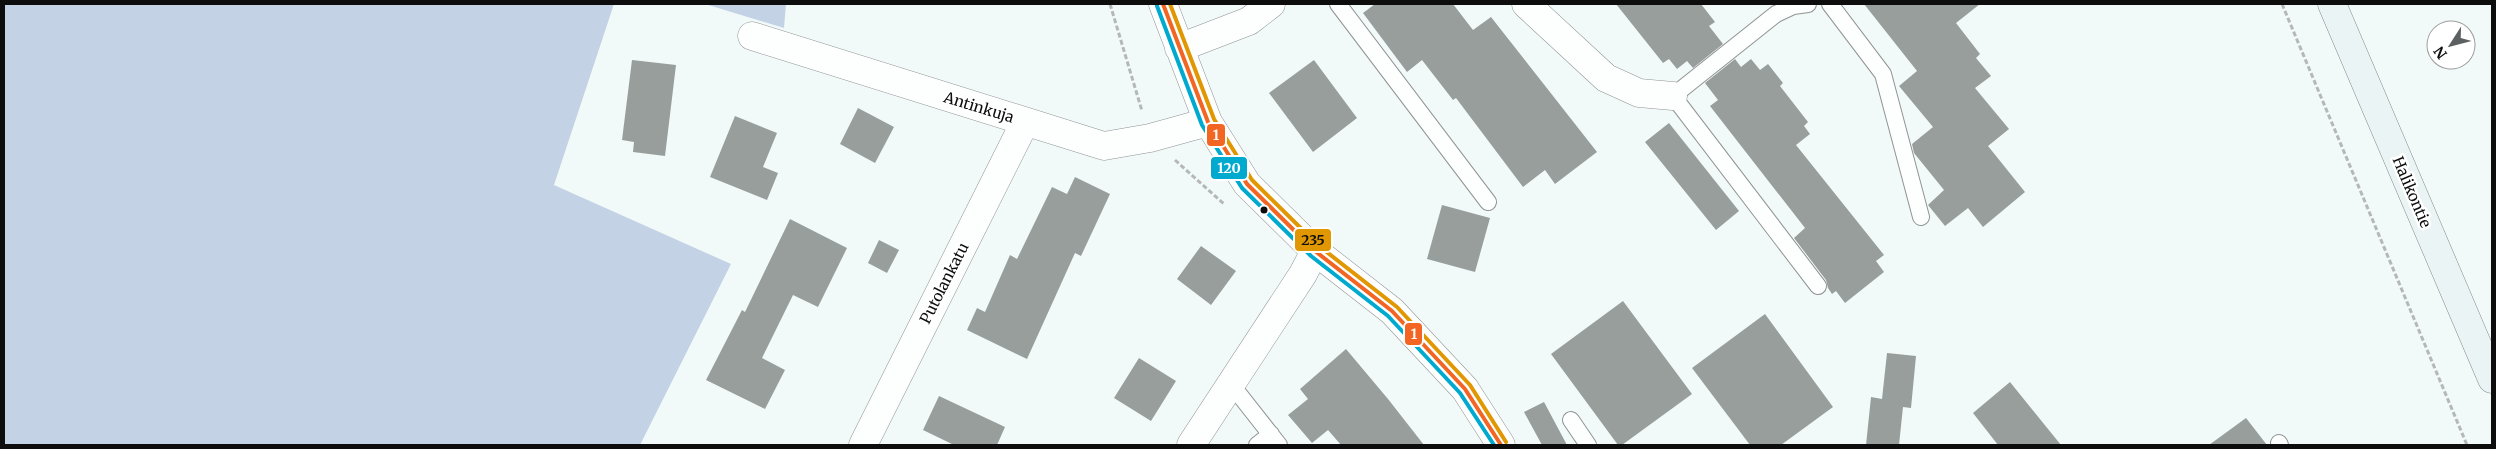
<svg xmlns="http://www.w3.org/2000/svg" width="2496" height="449" font-family="Merriweather,serif">
<style>
.forest{fill:#c3d2e5}
.building{fill:#989e9c}
.lines{fill:none;stroke-linecap:round;stroke-linejoin:round}
.service-casing{stroke:#909493;stroke-width:18}
.minor-casing{stroke:#909493;stroke-width:29}
.secondary-casing{stroke:#878a8a;stroke-width:29}
.path{stroke:#b6b8b8;stroke-width:3;stroke-dasharray:5 2.5;stroke-linecap:butt}
.service{stroke:#fdfefe;stroke-width:16}
.minor{stroke:#fdfefe;stroke-width:28}
.secondary{stroke:#eaf4f4;stroke-width:28}
.bus-1-casing{stroke:#fff;stroke-width:8}
.bus-2-casing{stroke:#fff;stroke-width:8}
.bus-3-casing{stroke:#fff;stroke-width:8}
.bus-1{stroke:#f26522;stroke-width:4}
.bus-2{stroke:#00a9ce;stroke-width:4}
.bus-3{stroke:#e09701;stroke-width:4}
.bus-dot{fill:#0d0d0d;stroke:#fff;stroke-width:2}
.labels{text-anchor:middle;dominant-baseline:central;stroke-width:5;stroke-linejoin:round;paint-order:stroke}
.street-label{font-size:15px;fill:#0d0d0d;stroke:#fff}
.line-badge{stroke:#fff;stroke-width:2}
.badge-label{font-size:14px;text-anchor:middle;font-weight:bold;fill:#fff}
.pale-badge-label{font-size:14px;text-anchor:middle;font-weight:bold;fill:#111}
</style>
<rect width="100%" height="100%" fill="#f2faf9"/>
<path class="forest" d="M4,4H614L554,185L731,264L640,445H4Z
M705,4H786L784,28Z"/>
<path class="building" d="M1375,4H1453L1473,30L1491,17L1597,152L1555,184L1545,170L1523,187L1456,98L1453,100L1422,60L1407,72L1363,13Z
M1616,4H1701L1715,22L1709,26L1723,44L1693,68L1687,61L1677,69L1669,59L1663,63Z
M1864,4H1980L1956,23L1980,54L1976,58L1991,76L1975,88L2009,129L1988,146L2025,192L1983,227L1968,208L1945,226L1928,205L1944,190L1914,153L1912,144L1933,127L1899,86L1917,71Z
M1735,59L1741,67L1751,59L1760,70L1768,64L1783,83L1780,86L1808,122L1804,126L1810,134L1796,145L1884,255L1876,261L1884,272L1845,303L1836,291L1832,294L1828,288L1826,280L1794,238L1805,228L1710,106L1718,100L1705,83Z
M632,60L676,65L665,156L633,152L634,142L622,140Z
M1314,60L1357,118L1313,152L1269,93Z
M858,108L894,127L875,163L840,144Z
M735,116L777,133L763,167L778,173L767,200L710,177Z
M1669,123L1739,211L1716,230L1645,142Z
M1075,177L1110,194L1081,256L1075,253L1027,359L967,330L977,308L985,312L1010,255L1017,259L1052,187L1067,194Z
M1442,205L1490,218L1475,272L1427,259Z
M790,219L847,248L818,307L793,295L762,358L785,370L765,409L706,380L742,310L745,312Z
M879,240L899,250L887,273L868,263Z
M1201,246L1236,271L1211,305L1177,279Z
M1623,301L1692,394L1622,445H1618L1551,354Z
M1765,314L1833,407L1781,445H1750L1692,368Z
M1346,349L1388,399L1424,445H1341L1328,430L1312,443L1288,415L1308,399L1300,389Z
M1887,353L1916,356L1911,408L1903,407L1899,445H1866L1871,397L1882,399Z
M1139,358L1176,381L1151,421L1114,398Z
M2010,382L2061,445H1998L1973,413Z
M939,396L1005,427L997,445H954L923,430Z
M1544,402L1567,445H1542L1524,412Z
M2246,418L2267,445H2209Z"/>
<g class="lines">
<defs>
<path id="service" d="M1338,4L1488,202
M1808,4L1793,6L1776,14L1673,96L1818,286
M1830,4L1883,74L1921,217
M1231,384L1279,445
M1571,420L1588,445
M2279,443L2280,445
M1257,445L1271,434"/>
<path id="minor" d="M1163,4L1208,122L1247,184L1315,251L1392,311L1465,389L1501,445
M1526,4L1606,78L1639,93L1673,96
M752,36L1104,146L1150,138L1208,122
M1179,48L1249,21L1271,4
M863,445L1025,122
M1191,445L1303,274L1315,251"/>
<path id="secondary" d="M2332,4L2492,379"/>
</defs>
<use href="#service" class="service-casing"/>
<use href="#minor" class="minor-casing"/>
<use href="#secondary" class="secondary-casing"/>
<path class="path" d="M1110,4L1142,111
M2282,4L2467,445
M1175,160L1224,204"/>
<use href="#service" class="service"/>
<use href="#minor" class="minor"/>
<use href="#secondary" class="secondary"/>
<defs>
<path id="bus-1" d="M1163,4L1208,122L1247,184L1315,251L1392,311L1465,389L1501,445"/>
<path id="bus-2" d="M1157,6L1202,125L1242,188L1311,256L1388,316L1460,393L1494,445"/>
<path id="bus-3" d="M1170,4L1214,119L1252,180L1319,246L1397,307L1470,385L1506,442"/>
</defs>
<use href="#bus-1" class="bus-1-casing"/>
<use href="#bus-2" class="bus-2-casing"/>
<use href="#bus-3" class="bus-3-casing"/>
<use href="#bus-1" class="bus-1"/>
<use href="#bus-2" class="bus-2"/>
<use href="#bus-3" class="bus-3"/>
</g>
<circle class="bus-dot" cx="1264" cy="210" r="4.5"/>
<g class="labels">
<g class="street-label">
<text transform="translate(979 107) rotate(17)">Antinkuja</text>
<text transform="translate(2412 192) rotate(67)">Halikontie</text>
<text transform="translate(944 283) rotate(-63)">Putolankatu</text>
</g>
</g>
<g class="line-badge">
<rect x="1206" y="123" width="20" height="24" rx="5" fill="#f26522"/>
<rect x="1210" y="156" width="38" height="24" rx="5" fill="#00a9ce"/>
<rect x="1294" y="228" width="38" height="24" rx="5" fill="#e09701"/>
<rect x="1404" y="322" width="19" height="24" rx="5" fill="#f26522"/>
</g>
<g class="badge-label">
<text x="1216" y="140">1</text>
<text x="1229" y="173">120</text>
<text x="1414" y="339">1</text>
</g>
<g class="pale-badge-label">
<text x="1313" y="245">235</text>
</g>
<rect width="2496" height="449" fill="none" stroke="#0d0d0d" stroke-width="10"/>
<g transform="translate(2451 45) rotate(234)"><circle r="24" fill="#ffffff" stroke="#9e9e9e"/>
<path d="M0-4L9 19L0 12L-9 19Z" fill="#5d6060"/>
<text y="-8" font-size="14" font-weight="bold" text-anchor="middle" fill="#0d0d0d">N</text>
</g>
</svg>
